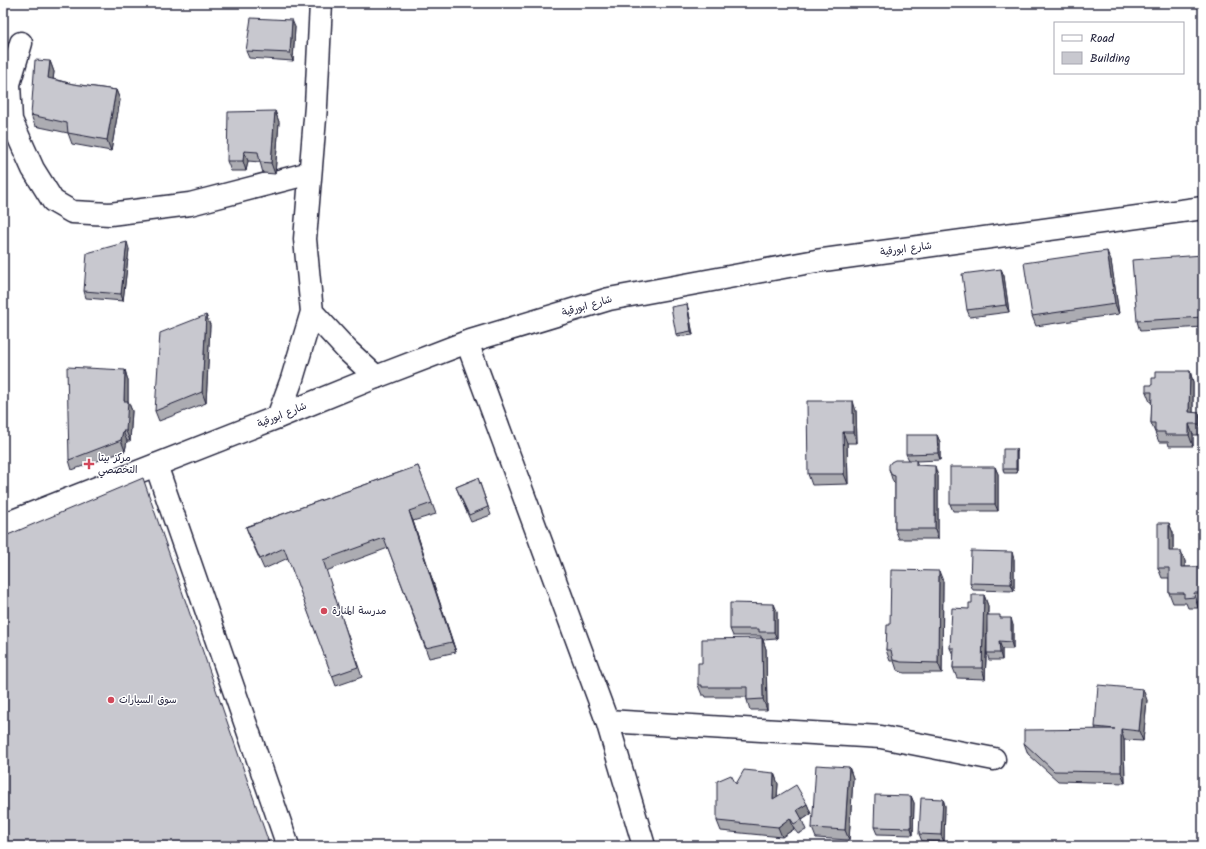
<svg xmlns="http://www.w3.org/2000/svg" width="1206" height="849" font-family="Kalam,'Playpen Sans Arabic',sans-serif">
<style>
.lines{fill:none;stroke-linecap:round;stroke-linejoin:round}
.minor-casing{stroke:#22223b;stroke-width:25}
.major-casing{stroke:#22223b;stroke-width:25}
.minor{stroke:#fff;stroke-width:22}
.major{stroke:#fff;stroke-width:22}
.wall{fill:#acacb2;stroke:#22223b}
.shaded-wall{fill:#8c8c91;stroke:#22223b}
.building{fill:#c8c8cf;stroke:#22223b}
.poi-dot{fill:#d1495b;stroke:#fff;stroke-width:1.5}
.labels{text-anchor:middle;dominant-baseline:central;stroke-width:3;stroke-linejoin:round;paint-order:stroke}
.street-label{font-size:10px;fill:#22223b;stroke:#fff}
.poi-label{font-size:10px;fill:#22223b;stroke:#fff;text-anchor:start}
</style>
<rect width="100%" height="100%" fill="#fff"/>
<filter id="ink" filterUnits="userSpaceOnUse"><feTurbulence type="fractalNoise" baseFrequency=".025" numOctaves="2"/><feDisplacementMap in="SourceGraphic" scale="8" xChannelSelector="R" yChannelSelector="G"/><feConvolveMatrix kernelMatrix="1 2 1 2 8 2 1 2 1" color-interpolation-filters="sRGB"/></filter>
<g filter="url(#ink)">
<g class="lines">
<defs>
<path id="minor" d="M21,43L9,84L11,120L33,169L53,201L72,212L110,214L190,204L310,173
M312,312L347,350L376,377
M467,342L607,721L644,846
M278,417L292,379L312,312L305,239L316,106L321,3
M156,465L288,846
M607,721L881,737L994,759"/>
<path id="major" d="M3,525L278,417L376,377L467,342L609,299L816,261L1203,208"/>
</defs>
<use href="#minor" class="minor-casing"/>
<use href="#major" class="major-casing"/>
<use href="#minor" class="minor"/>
<use href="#major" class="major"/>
</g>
<path class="wall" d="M295,27L293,61L249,58L246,51Z
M50,61L54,72L53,79L73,84L116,90L120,100L111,151L72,144L68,133L35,126L31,115Z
M275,111L279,122L275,174L263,173L260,162L248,161L246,171H231L227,161Z
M129,249L123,301L86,298L84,291Z
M1203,255V327L1140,331L1137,321Z
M1111,261L1119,314L1036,326L1032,316Z
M1001,269L1004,276L1009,312L970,317L967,310Z
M688,308L693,335L677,337L676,334Z
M206,315L210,325L206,403L159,421L155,411Z
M125,370L128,381V401L132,411L130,441H127L125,451L72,470L69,460Z
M1190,371L1193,382V413H1199L1203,423V435H1193V446H1169L1168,442H1159L1151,423L1152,402H1150L1146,392L1152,385L1156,378Z
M856,411L857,443H847L848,484L812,485L808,474Z
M937,435L940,442V460L916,461L918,465L938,476V539H899L895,529V484L892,479L889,469L909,460L906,454Z
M1017,452V473H1004L1003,469Z
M418,466L436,514L413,521L456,652L429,658L388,548L326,571L362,677L336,686L288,558L264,569L250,538L246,527Z
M995,467L998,474V511H953L950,504Z
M478,478L491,515L471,522L456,487Z
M1169,523L1173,533V551L1185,561V567H1201L1203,556V603H1198V608H1188L1186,603H1173L1169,593V578H1162L1158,568Z
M1014,559V591L973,590L970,583Z
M943,581L942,673H904L897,670L894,661H890L886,650L890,625Z
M984,595L988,606V615L1001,618L1013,625V649H1002V660H989L987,653V642L985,679L957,678L953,668L954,657L950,648L969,609Z
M777,611V639L763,640L766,649L767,710H750L747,700V697H706L705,695H702L698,685L702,663L761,638V636H733L730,629Z
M1147,700L1143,741L1124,740L1125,783L1058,781L1028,754L1024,743L1096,729L1095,727Z
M849,767L853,778L849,840L816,838L812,828Z
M774,773L778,784L777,797L807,804L811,814L802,820L806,830L798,834L794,829L782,837L721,831L717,821L736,784Z
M911,796L914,803L913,835L877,834L874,827Z
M943,799L945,806L944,842L922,841L919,834Z"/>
<path class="shaded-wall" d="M292,20L295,27L293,61L290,53Z
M50,61L54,72L52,89L48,78Z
M116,90L120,100L111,151L107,140Z
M275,111L279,122L275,174L271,163Z
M244,151L248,161L246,171L243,161Z
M127,242L129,249L123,301L121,294Z
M1107,251L1111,261L1119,314L1115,304Z
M1001,269L1004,276L1009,312L1006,305Z
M687,304L688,308L693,335L691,331Z
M206,315L210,325L206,403L202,392Z
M125,370L128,381V401L132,411L130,441L126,431L124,401Z
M1190,371L1193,382V423L1189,412Z
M853,401L856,411L857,443L853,432Z
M1199,413L1203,423V435L1199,424Z
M1189,424L1193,435V446L1189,435Z
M123,431L127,441L125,451L121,440Z
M843,432L847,443L848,484L844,474Z
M937,435L940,442V460L938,453Z
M1016,449L1017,452V473L1016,469Z
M935,466L938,476V539L935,529Z
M995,467L998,474V511L995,504Z
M409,511L413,521L456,652L452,642Z
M1169,523L1173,533V561L1169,551Z
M1181,551L1185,561V577L1181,567Z
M1012,552L1014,559V591L1011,584Z
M939,571L943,581L942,673L938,663Z
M1194,593L1198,603V608L1195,597Z
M984,595L988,606L985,679L982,668Z
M774,604L777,611V639L774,632Z
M1011,618L1013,625V649L1011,642Z
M762,638L766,649L767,710L763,699Z
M999,641L1002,649V660L1000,653Z
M1143,689L1147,700L1143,741L1139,731Z
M1121,729L1124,740L1125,783L1121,772Z
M849,767L853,778L849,840L845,830Z
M774,773L778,784L776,810L773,799Z
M911,796L914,803L913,835L911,828Z
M943,799L945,806L944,842L941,835Z
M807,804L811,814L802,820L797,810Z
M790,818L794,829L782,837L778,827Z"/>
<path class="building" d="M251,18L292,20L290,53L246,51Z
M35,60L50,61L48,78L73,84L116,90L107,140L68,133L67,123L31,115Z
M275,111L271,163L260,162L258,152L244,151L243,161H227L228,112Z
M127,242L121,294L84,291L87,253Z
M1107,251L1115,304L1032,316L1024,263Z
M1203,255V317L1137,321L1132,260Z
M1001,269L1006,305L967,310L962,274Z
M687,304L691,331L676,334L671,307Z
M206,315L202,392L155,411L160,333Z
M67,367L125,370L124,401H128L126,431H123L121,440L69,460Z
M1156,371H1190L1189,412L1199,413V424H1189V435H1165V432H1155V423H1151L1152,392H1146V385H1152V378H1156Z
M807,401H853V432H843L844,474H808Z
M906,435H937L938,453L906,454Z
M1003,449H1016V469H1003Z
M895,460H916V465L935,466V529H895V476L892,475L889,469V465L891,462Z
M418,466L432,503L409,511L452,642L426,648L384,538L323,560L358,667L332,676L284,548L260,559L246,527Z
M950,467H995V504H950Z
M143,478L270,846H3V537Z
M478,478L488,507L469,515L456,487Z
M1158,523H1169V551H1181V567H1201L1202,556H1203V593H1194L1195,597L1184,598V593H1169V568H1158Z
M971,551L1012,552L1011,584L970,583Z
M891,570L939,571L938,663L901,662L893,660L891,650H886L887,625H890Z
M972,595H984L982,668H953L954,648H950L952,608L969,609V603H972Z
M730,603L774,604V632H759V629H730Z
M987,615H1000V618H1011V642L999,641L1000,653H987Z
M762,638L763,699L747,700V687H702V685H698V663H702V639Z
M1098,685L1143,689L1139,731L1121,729V772L1054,771L1024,743V730L1115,729L1095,727Z
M816,765L849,767L845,830L812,828Z
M744,770L774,773L773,799L796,785L807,804L797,810L802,819L794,824L790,818L778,827L717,821V781L731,775L736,784Z
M875,795L911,796V828L874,827Z
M921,798L943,799L941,835L919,834Z"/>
</g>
<g class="poi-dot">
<path d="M87 458h4v4h4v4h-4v4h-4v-4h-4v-4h4z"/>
<circle cx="324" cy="611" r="4"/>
<circle cx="111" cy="700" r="4"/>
</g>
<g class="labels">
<g class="street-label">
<text transform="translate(906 249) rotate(-8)">شارع ابورقية</text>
<text transform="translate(587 306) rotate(-16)">شارع ابورقية</text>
<text transform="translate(282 415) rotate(-22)">شارع ابورقية</text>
</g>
<g class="poi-label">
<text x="98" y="458">مركز بيتا<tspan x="98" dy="12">التخصصي</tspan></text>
<text x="332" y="611">مدرسة المنارة</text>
<text x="119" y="700">سوق السيارات</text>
</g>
</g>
<rect width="1206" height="849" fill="none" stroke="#fff" stroke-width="16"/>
<rect x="8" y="8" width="1190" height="833" fill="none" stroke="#22223b" stroke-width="1.5" filter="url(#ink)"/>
<rect x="1054" y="22" width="130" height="52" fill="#ffffff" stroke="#a7a7b1"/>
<rect x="1062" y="35" width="20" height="6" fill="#ffffff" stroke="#a7a7b1"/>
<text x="1090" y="42" font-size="12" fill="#22223b">Road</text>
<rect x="1062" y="52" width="20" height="12" fill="#c8c8cf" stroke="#a7a7b1"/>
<text x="1090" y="62" font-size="12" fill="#22223b">Building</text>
</svg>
